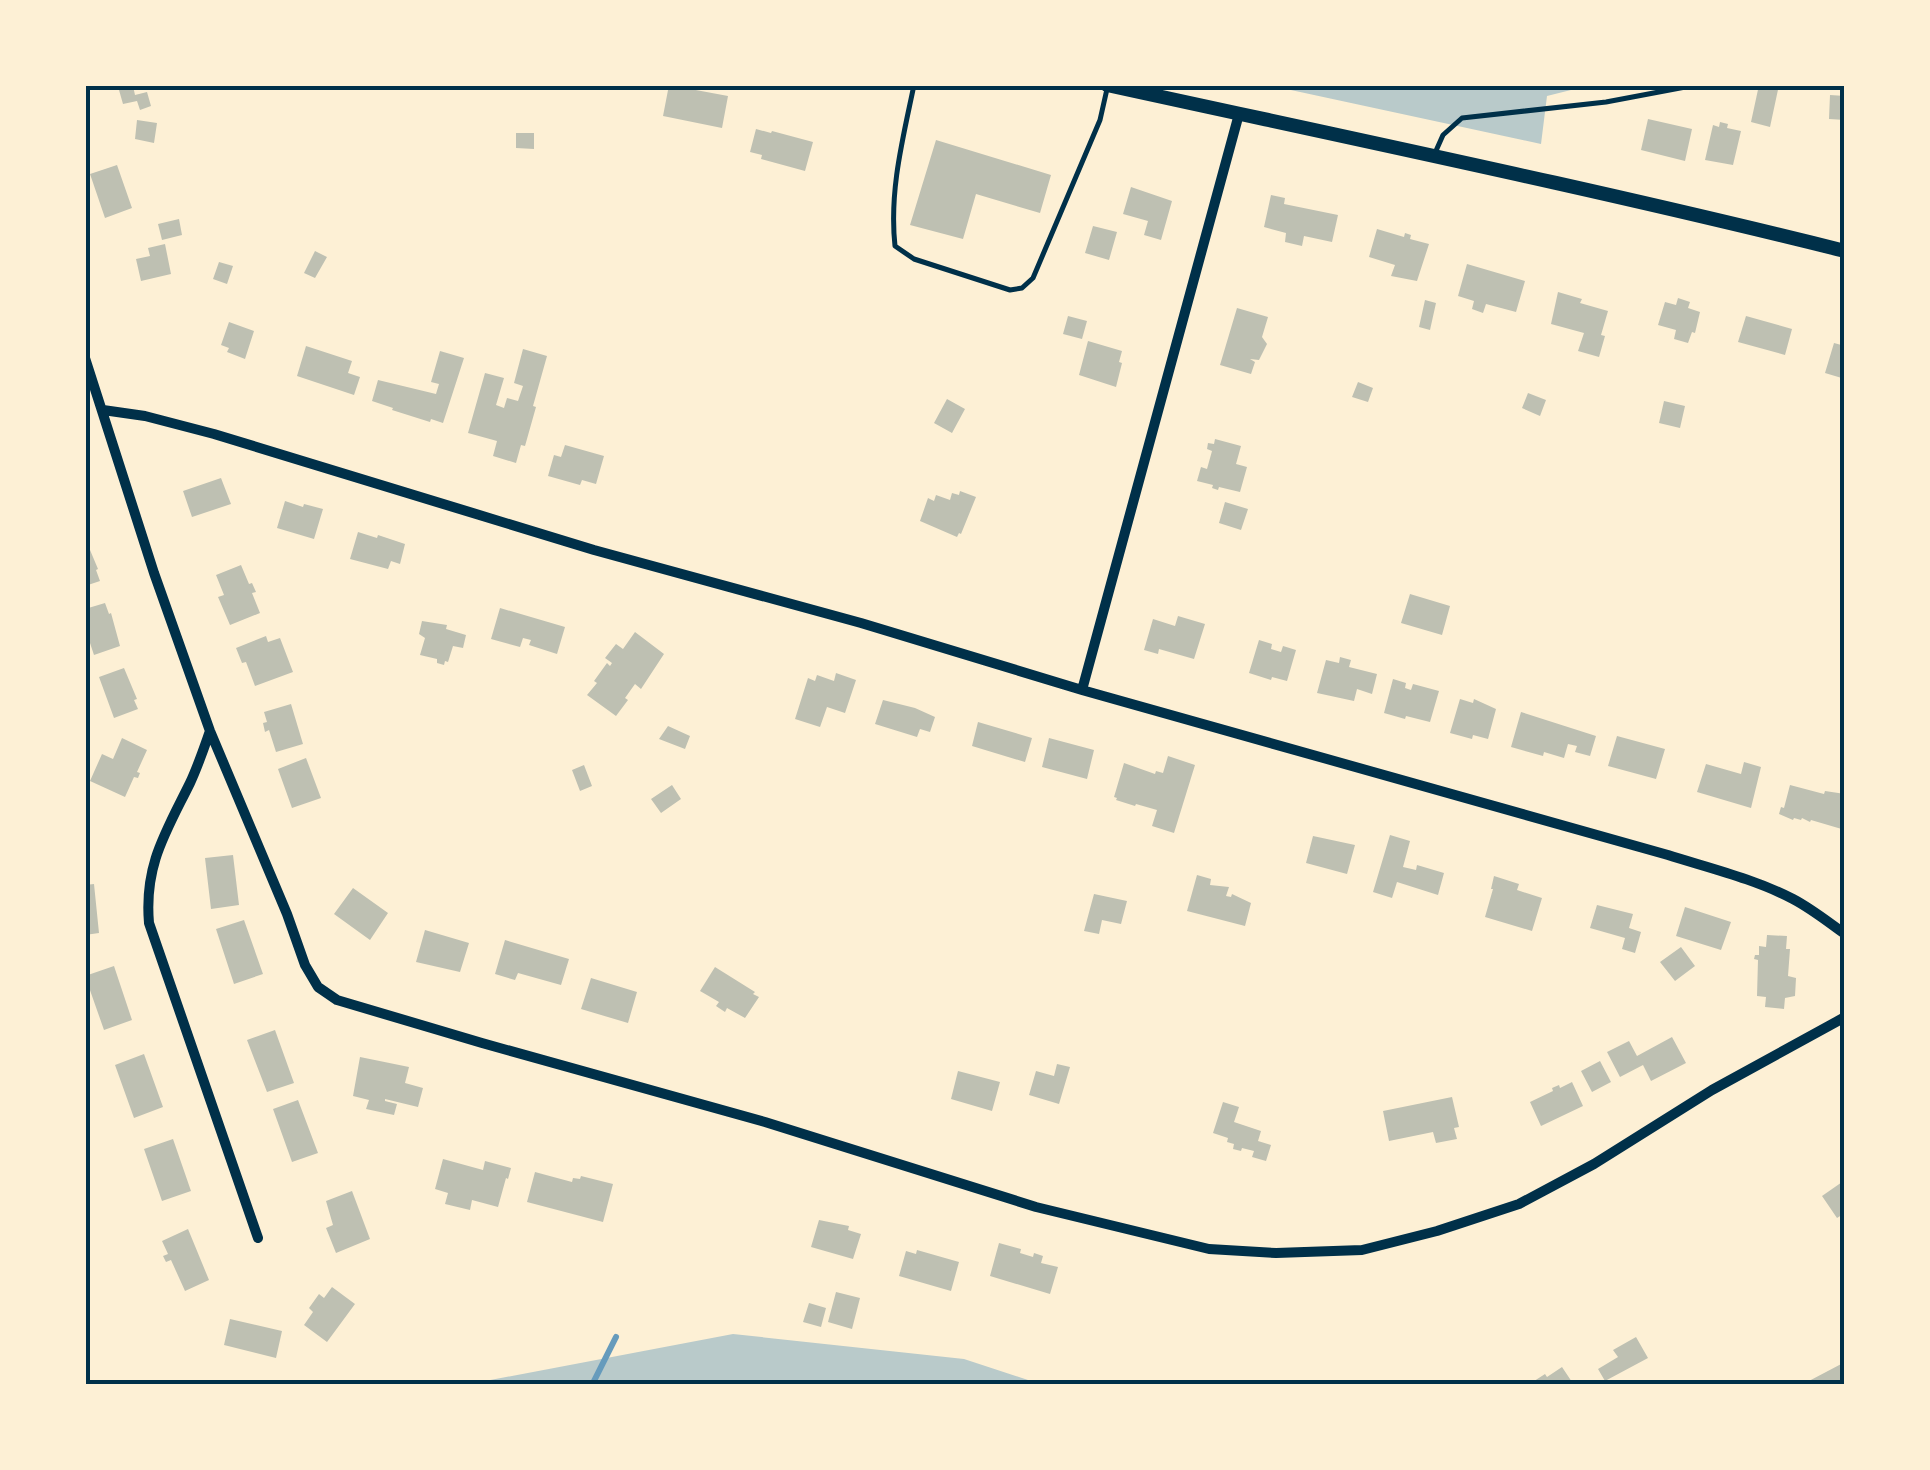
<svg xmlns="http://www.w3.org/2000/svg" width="1930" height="1470" font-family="Roboto,sans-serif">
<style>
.green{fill:#b9caca}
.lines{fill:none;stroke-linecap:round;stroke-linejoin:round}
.stream{stroke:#669bbc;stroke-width:6}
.building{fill:#bec0b2}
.service{stroke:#003049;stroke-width:5}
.minor{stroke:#003049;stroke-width:10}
.secondary{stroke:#003049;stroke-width:14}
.neatline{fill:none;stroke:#003049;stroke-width:4}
</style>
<rect width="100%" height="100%" fill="#fdf0d5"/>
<path class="green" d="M1268,85H1591L1547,96L1541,144Z
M733,1334L964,1359L1043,1385H464Z"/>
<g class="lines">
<path class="stream" d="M592,1385L616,1337"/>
</g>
<path class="building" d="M669,85L728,96L722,128L663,116Z
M1759,85H1779L1770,127L1751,122Z
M133,86L135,95L147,92L151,106L140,110L137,101L123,104L119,90Z
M1830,95L1845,96V120L1829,119Z
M1648,119L1692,129L1685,161L1641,150Z
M137,120L157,123L154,143L135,139Z
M1720,122L1728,124L1727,128L1741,131L1733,165L1705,160L1713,125L1719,127Z
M756,129L771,133L772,131L813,142L805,171L761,159L762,155L750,152Z
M516,133H534V149L516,148Z
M936,140L1051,175L1040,213L976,194L963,239L910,225Z
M117,165L132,208L105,218L90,174Z
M1131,187L1172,201L1161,240L1144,235L1148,221L1123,214Z
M1271,195L1285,198L1284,204L1338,215L1332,242L1304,236L1302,246L1285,242L1286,233L1264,227Z
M179,219L182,235L162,240L158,224Z
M1093,226L1117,232L1109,260L1085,253Z
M1377,229L1404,237L1405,233L1411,235L1410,239L1429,244L1417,281L1391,276L1395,265L1369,257Z
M165,244L171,274L141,281L136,259L150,256L148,248Z
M315,251L327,257L315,278L304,273Z
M219,262L233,266L227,284L213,279Z
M1467,264L1525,281L1516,312L1486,304L1483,313L1472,309L1474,301L1458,296Z
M1558,292L1582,299L1580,303L1608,311L1601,335L1605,336L1599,357L1578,351L1584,333L1551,324Z
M1678,298L1690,302L1688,308L1700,312L1695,333L1692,332L1688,343L1674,339L1676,330L1658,325L1665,302L1676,305Z
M1425,300L1436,303L1430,330L1419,327Z
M1237,308L1268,317L1262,337L1267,344L1259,360L1250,359L1255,362L1251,374L1220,365Z
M1068,316L1087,321L1082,339L1063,334Z
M1746,316L1792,329L1785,355L1738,342Z
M229,322L254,331L245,359L227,352L229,348L221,345Z
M1088,341L1122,351L1119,362L1122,363L1116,387L1079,375Z
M1834,343L1845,346V379L1825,373Z
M306,346L352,361L348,373L360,377L354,395L297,376Z
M523,349L547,356L533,406L536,407L525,446L521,445L516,463L493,456L497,441L468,433L485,373L504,378L496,405L504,408L507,398L518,401L523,386L514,383Z
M440,351L464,358L443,423L431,419L430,422L392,410L393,408L372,401L378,380L436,394L439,384L431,382Z
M1358,382L1373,388L1368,402L1352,397Z
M1528,393L1546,400L1540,416L1522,408Z
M947,399L965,409L952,433L934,423Z
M1664,401L1685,406L1680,428L1659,423Z
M1215,439L1241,446L1236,464L1247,467L1240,492L1219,487L1218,490L1212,488L1213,485L1197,481L1201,467L1207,469L1212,451L1207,449L1208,443L1214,444Z
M565,445L604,456L596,484L582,480L580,485L548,476L554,455L561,457Z
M221,478L231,504L192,517L183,491Z
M960,491L976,497L961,534L959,533L957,537L920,521L928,498L934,501L936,495L950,500L952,493L959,495Z
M285,501L303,507L304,504L323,509L314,539L277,528Z
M1225,502L1248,509L1241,530L1219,523Z
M358,532L377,538L378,535L405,544L400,564L391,561L388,569L350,559Z
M85,538L98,569L96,570L100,581L85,586Z
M241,565L249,584L252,583L256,592L252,593L260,613L230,625L218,597L224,595L216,575Z
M1410,594L1450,606L1442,635L1401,623Z
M105,603L109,614L111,613L120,646L94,655L85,628V609Z
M500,608L565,627L557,654L529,645L531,640L523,638L520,647L491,639Z
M1178,616L1205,624L1194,659L1159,649L1158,654L1144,650L1153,619L1175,626Z
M422,621L447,625L446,629L466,635L463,648L453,646L448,662L445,661L444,665L437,663V659L420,655L425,638L419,634Z
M635,632L664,654L641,689L635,684L625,698L628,700L616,716L587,695L597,683L594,681L607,663L610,666L612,663L605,658L616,644L623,649Z
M266,636L268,642L280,638L293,672L255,686L246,662L242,663L236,648Z
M1259,640L1272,644L1271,649L1281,652L1283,646L1296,650L1287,681L1272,677L1271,680L1249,673Z
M1340,657L1351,660L1349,667L1377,674L1372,694L1357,689L1354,701L1317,693L1326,660L1339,663Z
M124,668L137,699L134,700L138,709L114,718L99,677Z
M836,673L856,680L845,713L827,707L820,727L795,719L808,678L815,681L817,675L834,681Z
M1393,679L1406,683L1405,688L1411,690L1413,684L1439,691L1430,722L1406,716L1405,719L1384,713Z
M1460,699L1473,703L1474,699L1496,709L1488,739L1473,735L1472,739L1450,733Z
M883,700L915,708L935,717L930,732L920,729L917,737L875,724Z
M291,704L303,744L276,752L269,730L265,732L263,723L267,722L264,712Z
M1521,712L1596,736L1590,756L1575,752L1577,746L1568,744L1564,758L1544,752L1543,756L1511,747Z
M978,722L1032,738L1025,762L972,746Z
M668,726L690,736L685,749L659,739Z
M1617,736L1665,749L1656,779L1608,766Z
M122,738L147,750L137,772L140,773L138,778L134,777L125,797L90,781L102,754L113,759Z
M1049,738L1094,750L1087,779L1042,767Z
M1168,756L1195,765L1174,833L1152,826L1157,810L1136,804L1135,806L1116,800L1117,798L1114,797L1124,763L1155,774L1156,771L1163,773Z
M306,758L321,798L292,808L278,769Z
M1744,762L1761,767L1751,808L1697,792L1706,764L1741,774Z
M584,765L592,786L580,791L572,770Z
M672,785L681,799L661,813L651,799Z
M1790,785L1824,794L1825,791L1845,794V830L1811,820L1810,822L1802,818L1801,820L1794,818L1793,820L1779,814L1781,807L1784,808Z
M1390,835L1410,841L1403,867L1416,870L1417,865L1444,873L1438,895L1397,882L1392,898L1373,892Z
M1313,836L1355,845L1347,874L1306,863Z
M233,855L239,905L211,909L205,858Z
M1197,875L1211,879L1210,885L1229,887L1226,896L1231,897L1232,894L1251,903L1245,926L1187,911Z
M1494,876L1519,884L1517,890L1542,898L1532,931L1485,917L1493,889H1491Z
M94,884L99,933L85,935V885Z
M353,888L388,913L370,940L334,914Z
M1094,894L1127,901L1121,924L1102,920L1099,934L1084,931Z
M1597,905L1633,914L1629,928L1641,932L1635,953L1622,949L1625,938L1590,928Z
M1685,907L1731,922L1721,950L1676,936Z
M244,920L263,974L234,984L216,929Z
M425,930L469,943L460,972L416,962Z
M1767,935L1787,936L1786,949H1790L1788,976L1796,978L1795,996L1785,998L1784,1009L1765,1007L1766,997L1757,996L1758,960L1754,959L1755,955H1759V946L1766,947Z
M505,940L569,959L561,985L518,973L515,980L495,974Z
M1681,947L1695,966L1675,981L1660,962Z
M114,966L132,1020L104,1030L85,976Z
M715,967L755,992L753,994L759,997L745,1018L727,1008L725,1012L716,1006L719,1002L700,991Z
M591,978L637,992L628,1023L581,1009Z
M275,1030L294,1083L267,1092L247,1040Z
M1672,1037L1686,1063L1651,1081L1643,1065L1620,1077L1607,1052L1629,1041L1637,1056Z
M144,1054L163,1107L134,1118L115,1065Z
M360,1057L409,1067L405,1083L423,1088L418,1107L385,1099V1101L397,1104L394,1115L366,1109L369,1100L353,1096Z
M1600,1061L1611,1082L1592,1092L1581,1071Z
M1057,1064L1070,1067L1059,1104L1029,1095L1036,1071L1054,1076Z
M958,1071L1000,1082L992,1111L951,1099Z
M1572,1082L1583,1106L1541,1126L1530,1102L1553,1091L1552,1088L1559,1085L1560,1088Z
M1452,1097L1459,1127L1454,1128L1457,1139L1436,1143L1433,1132L1389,1141L1383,1111Z
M298,1100L318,1153L292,1162L273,1109Z
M1223,1102L1239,1107L1234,1122L1261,1131L1258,1141L1271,1145L1266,1161L1252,1157L1254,1151L1242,1148L1241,1151L1233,1149L1234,1144L1227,1142L1228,1138L1213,1133Z
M173,1139L191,1191L162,1201L144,1149Z
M443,1159L483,1170L485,1161L511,1168L508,1179L506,1178L498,1207L472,1200L470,1210L445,1204L448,1193L435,1189Z
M535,1172L572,1182L573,1178L580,1179L581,1176L613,1184L603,1222L527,1202Z
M1845,1180V1213L1837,1218L1822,1196Z
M352,1191L370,1239L336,1253L326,1228L333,1225L326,1201Z
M819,1220L849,1226L848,1230L861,1234L853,1259L811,1247Z
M188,1229L209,1280L185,1291L171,1260L166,1262L163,1256L168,1254L162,1241Z
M999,1243L1021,1249L1020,1253L1033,1257L1034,1253L1043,1256L1041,1263L1058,1267L1050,1294L990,1276Z
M917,1250L959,1262L951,1291L899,1276L906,1251L916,1254Z
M332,1287L355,1304L327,1342L304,1325L313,1312L309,1308L319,1294L324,1298Z
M836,1292L860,1298L852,1329L828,1322Z
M809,1303L826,1308L821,1327L803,1322Z
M230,1319L282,1331L276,1358L224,1345Z
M1636,1337L1648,1358L1605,1381L1598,1369L1618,1357L1613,1350Z
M1845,1362V1385H1809L1807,1382Z
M1562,1367L1574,1385H1528L1545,1374L1547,1377Z"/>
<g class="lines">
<path class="service" d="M914,85C903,138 889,191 895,246L914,259L1010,290L1022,288L1033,278L1100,120L1107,89
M1435,153L1443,135L1462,118L1606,102L1696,85"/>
<path class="minor" d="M85,358L154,573L210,731L287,914L305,965L318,987L337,1000L482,1043L765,1122L1036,1207L1209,1249L1276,1253L1362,1250L1437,1231L1519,1204L1594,1164L1712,1090L1845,1017
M103,410L145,416L214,434L594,550L861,623L1082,690L1668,855C1709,868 1755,879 1793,899C1812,909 1828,922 1845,934
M1082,690L1239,114
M210,731C204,748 198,766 190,783C166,832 144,865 149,923L258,1238"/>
<path class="secondary" d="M1107,85C1354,139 1600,190 1845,251"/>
</g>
<rect width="1930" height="1470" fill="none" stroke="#fdf0d5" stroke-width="175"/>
<rect x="88" y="88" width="1754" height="1294" class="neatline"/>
</svg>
